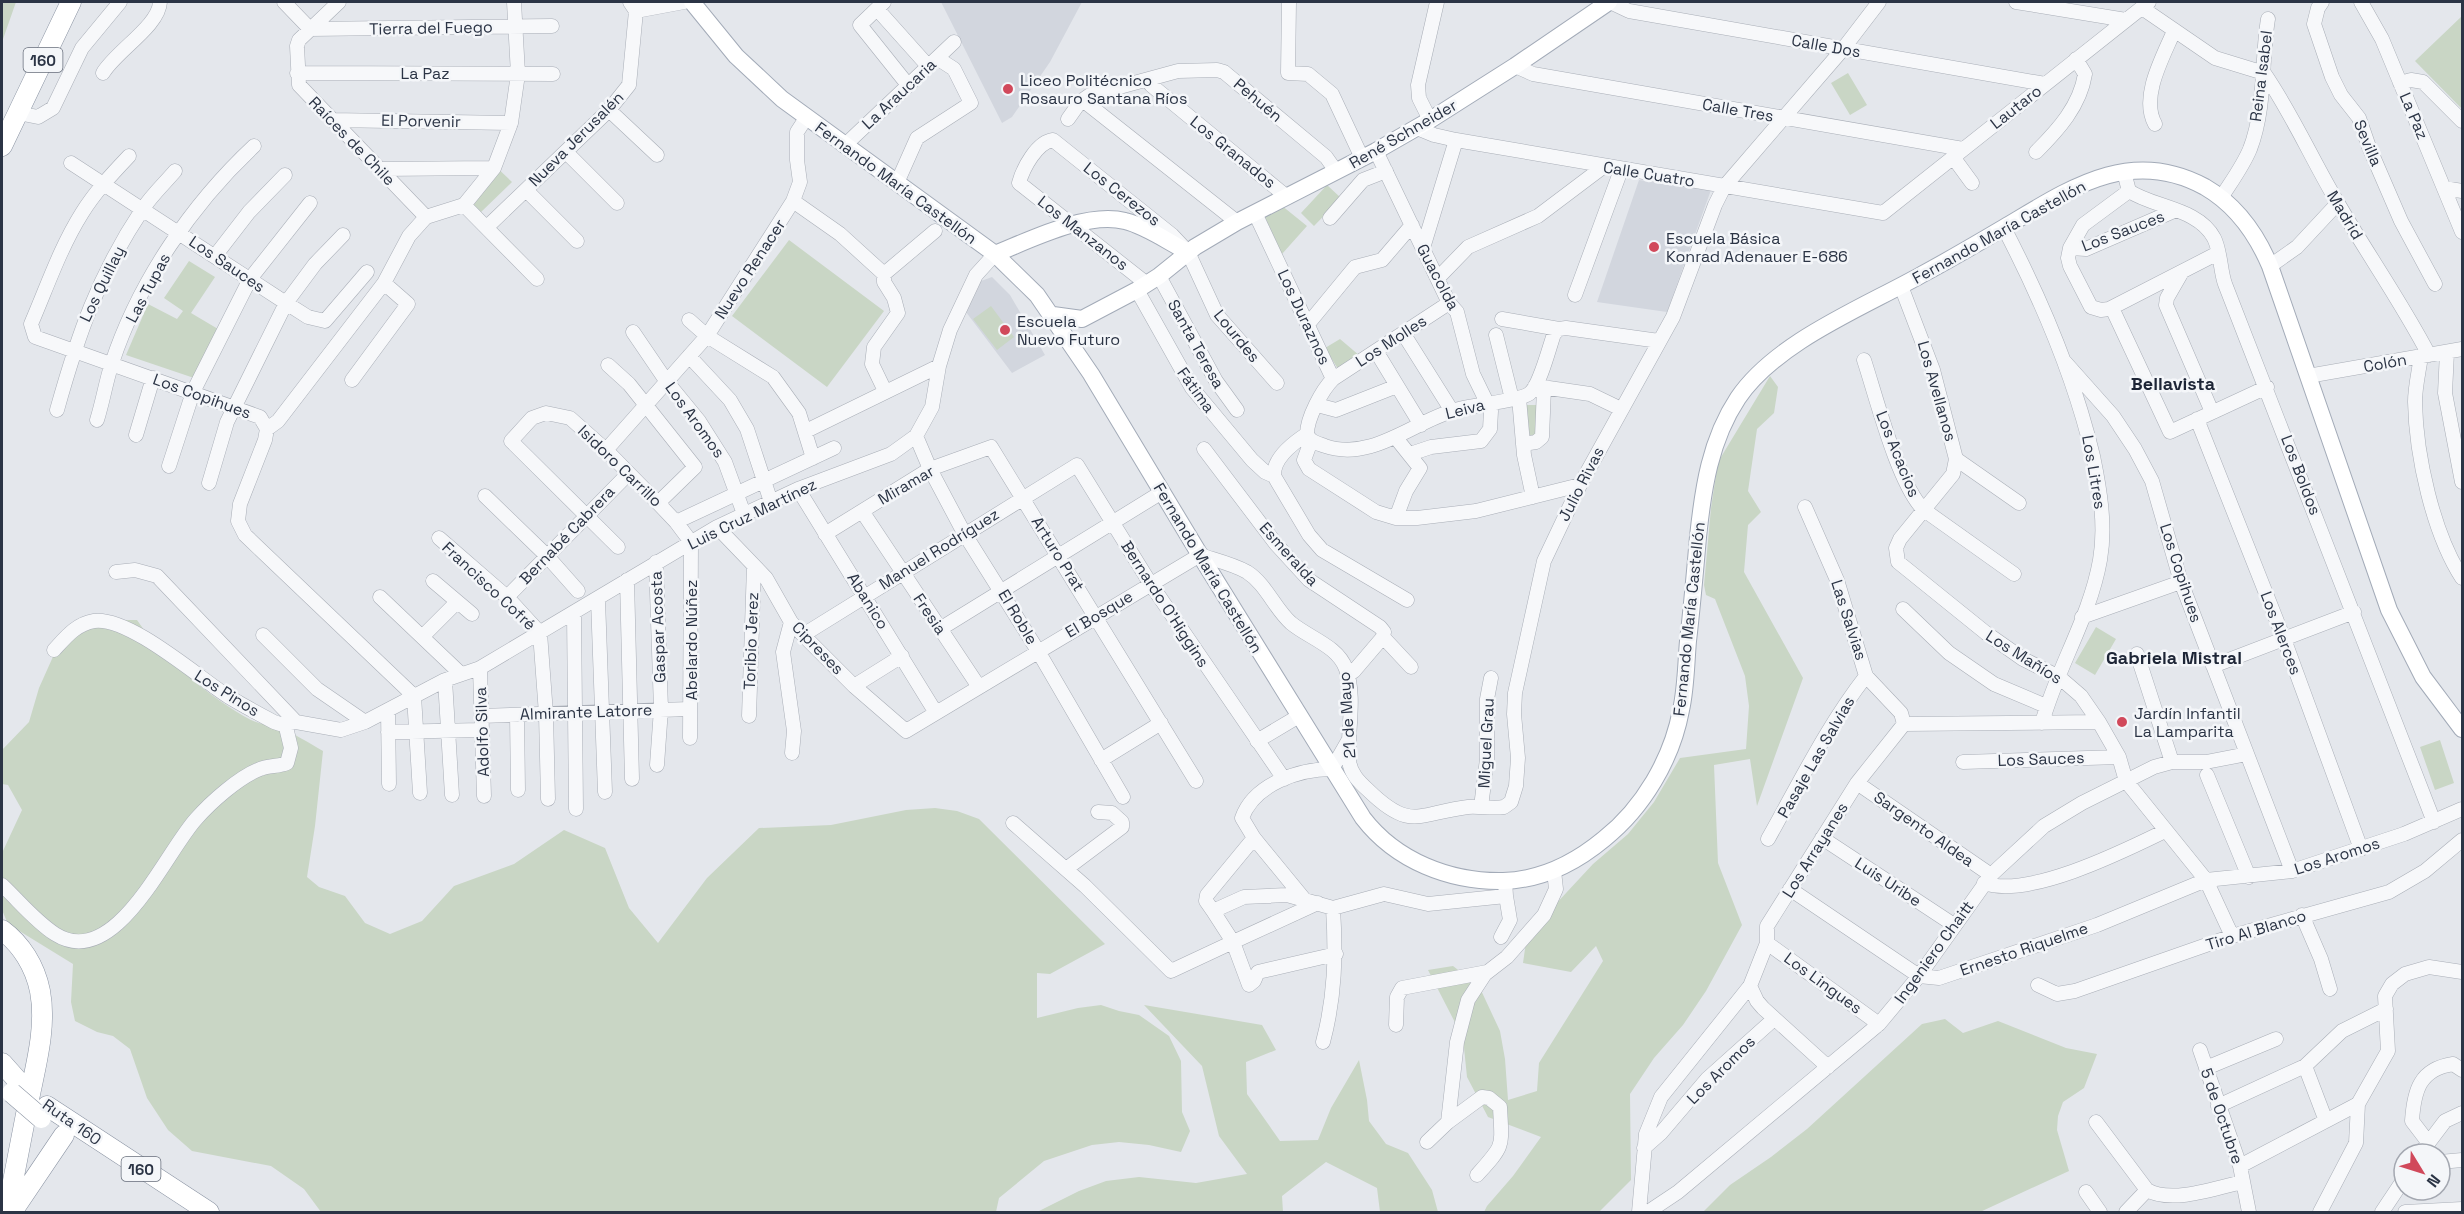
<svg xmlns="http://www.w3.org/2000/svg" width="2464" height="1214" font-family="'Space Grotesk',sans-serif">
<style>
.built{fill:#d2d6de}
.green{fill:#c9d6c5}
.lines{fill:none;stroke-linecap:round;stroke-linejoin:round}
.minor-casing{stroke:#a9aeb7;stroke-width:15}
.major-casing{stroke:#a3abb8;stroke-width:18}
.highway-casing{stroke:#8b94a3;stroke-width:21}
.minor{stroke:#f7f8fa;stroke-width:14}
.major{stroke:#fff;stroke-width:16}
.highway{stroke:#fff;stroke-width:20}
.highway-bridge-casing{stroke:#8b94a3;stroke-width:21;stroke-linecap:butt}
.highway-bridge{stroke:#fff;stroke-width:20}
.poi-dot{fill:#d1495b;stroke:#f4f6f9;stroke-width:2}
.labels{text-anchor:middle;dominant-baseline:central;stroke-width:5;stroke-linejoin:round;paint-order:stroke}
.shield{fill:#f4f6f9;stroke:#676e7b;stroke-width:1.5}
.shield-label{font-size:15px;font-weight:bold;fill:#2b3445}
.street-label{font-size:16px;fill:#2b3445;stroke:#f4f6f9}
.poi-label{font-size:16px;fill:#2b3445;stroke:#f4f6f9;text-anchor:start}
.neighbourhood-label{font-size:18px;font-weight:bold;fill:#1d2536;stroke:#f4f6f9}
</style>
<rect width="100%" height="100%" fill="#e4e7ec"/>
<path class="built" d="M941,2H1082L1050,62L1012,117L1002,123Z
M1639,180L1711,190L1667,312L1597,302Z
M992,277L1010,295L1045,355L1012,373L966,312L981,281Z"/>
<path class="green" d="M2,2H16L2,42Z
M2462,16V109L2415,61Z
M1848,73L1867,105L1850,115L1831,83Z
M493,164L512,182L480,213L465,199Z
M1327,185L1341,198L1314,226L1301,213Z
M1281,205L1307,226L1282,254L1264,215Z
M789,240L884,311L827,387L732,316Z
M189,261L215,277L191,313L218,329L194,378L126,355L148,304L177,319L183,311L164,298Z
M991,306L1014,337L997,350L973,319Z
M1340,339L1360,356L1338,369L1325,348Z
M1770,376L1778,387L1774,413L1757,429L1748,491L1761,512L1748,525L1744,572L1803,678L1757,806L1750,759L1714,765L1718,863L1742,925L1706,991L1683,1025L1654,1058L1630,1094L1631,1180L1599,1212H1484L1487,1206L1513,1176L1541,1137L1488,1117L1467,1077L1463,1038L1428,970L1453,966L1479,986L1500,1031L1505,1059L1508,1100L1537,1091L1539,1063L1603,961L1596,946L1571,972L1523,963L1527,935L1593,864L1628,834L1654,802L1680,758L1746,749L1749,706L1745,676L1715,599L1706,595L1704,585L1711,508L1718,462Z
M1526,405H1540L1539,437L1530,438Z
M101,620H137C163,658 210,698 251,720C259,724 269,725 278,728C294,733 309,743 323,751L315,826L307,877L319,887L345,896L365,923L390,934L422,921L454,886L514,864L564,830L605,848L629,908L658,943L707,878L759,828L831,825L906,810L935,808L957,811L979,819L1105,944L1050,974L1037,973V1018L1078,1008L1101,1005L1119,1011L1139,1015L1169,1036L1181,1061L1182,1112L1190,1131L1181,1152L1149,1145L1119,1142L1092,1145L1044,1161L999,1198L996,1212H321L304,1189L271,1166L192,1151L168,1130L147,1098L130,1049L113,1036L97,1032L75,1021L71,1002L73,964L8,924L2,910V853L22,810L8,785L2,784V750L29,722L39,688L64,632Z
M2096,627L2116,639L2095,675L2075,663Z
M2440,740L2454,783L2435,790L2420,747Z
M1144,1005L1262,1025L1276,1050L1246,1062L1247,1094L1280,1141L1318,1140L1331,1108L1359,1060L1367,1100L1369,1121L1386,1144L1408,1153L1432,1190L1438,1212H1380L1377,1188L1326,1162L1282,1196L1283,1212H1037L1079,1191L1106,1181L1139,1177L1196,1183L1247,1174L1219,1136L1202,1066Z
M1945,1019L1963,1033L1998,1021L2066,1048L2097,1054L2084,1088L2063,1102L2058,1116L2057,1130L2069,1171L1980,1212H1703L1730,1185L1771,1157L1807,1129L1922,1024Z"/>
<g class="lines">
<defs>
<path id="minor" d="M284,2L310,29L552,26
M339,2L299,40L297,46L299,85L426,217
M884,2L860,25L908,85
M1289,2L1288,73L1308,74L1332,94L1362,158
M1610,2L1629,11L2045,84
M2016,2L2126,20
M2322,2L2318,8L2314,24L2332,77L2341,95L2359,118L2369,147L2401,221L2435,284
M2361,2L2382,39L2462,232
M2142,8L2215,58L2264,73
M877,9L928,66
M636,11L684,2
M1515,66L1533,74L1963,149
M103,73C116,51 159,26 160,2
M297,73L553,74
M2264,73C2293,115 2313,162 2339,205C2368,255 2402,303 2429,355
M2400,83L2411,80L2423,82L2462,121
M1151,85L1287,197
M1089,105L1237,222
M609,110L657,155
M18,113L38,117L53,108L82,48L120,2
M1068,119L1080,102L1090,95L1178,71L1217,70L1224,72L1326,157L1336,171
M331,120L511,123
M1430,120L1419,98L1418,85L1437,2
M2155,124C2140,97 2163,57 2174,31
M1417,128L1434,135L1456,140L1883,213L2149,2
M844,146L954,42
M1376,151L1449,303L1457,312L1473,374L1491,411L1490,429L1481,441L1431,447L1410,454
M2036,152C2058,130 2080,106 2085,74L2076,59
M567,153L617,203
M129,156C112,174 95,192 82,213C60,248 47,287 31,324L35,337L260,417L267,429L265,440L240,504L238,521L245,535L414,696
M1953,157L1972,183
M71,163L286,303L308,317L325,321L367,272
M379,169L494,168
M2124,172L2129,191C2155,208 2198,208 2214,238C2221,252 2220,270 2225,284L2434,822
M897,183L917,138L971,103L954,69L937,58
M2444,188L2462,191
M526,190L577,241
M2129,191L2083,225L2070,248L2068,258L2070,266L2091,307L2101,310L2109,309L2218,253
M2221,198C2231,182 2243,166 2250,149C2266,107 2261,62 2268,19
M793,201L840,234L884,274
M464,205L537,279
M1255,213L1333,379
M1330,218L1363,180L1386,171
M487,227L609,110L629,85L636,11L630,2
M2004,228C2042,301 2074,376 2093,456C2100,490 2106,526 2100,560C2090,617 2057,668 2042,723
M1423,248L1456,140
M2070,248L2086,249L2176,210
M215,256L249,212L285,175
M2270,266L2297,247L2337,204
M2182,272L2167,298L2166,305L2212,412
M1159,276L1216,381L1237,410
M1438,278L1468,247L1538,216L1603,167
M1147,284L1019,183C1023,168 1037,142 1053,140L1172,235L1188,252L1217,315L1277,383
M1901,286L1933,370L1956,459L2019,503
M1137,290L1192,388L1252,460L1265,472L1274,476
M1575,295L1621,170
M2112,308L2170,432L2267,387
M1502,319L1559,329L1566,328L1659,341
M689,320L707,336L773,377L799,413L813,458
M1308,324L1355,267L1382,260L1412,225
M633,332L667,382L699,421L725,462L744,514
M1403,333L1452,411
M1496,335L1512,399
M1376,351L1421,425
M2447,352L2445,393L2462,482
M689,356L730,400L747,429L771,502
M2421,356C2419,371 2415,387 2415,402C2416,456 2433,533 2462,578
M1864,360C1876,396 1898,485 1924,510L2014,574
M2064,361L2113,416L2135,449L2152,481L2181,582L2292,871
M608,365L629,384L695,467L658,503
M2308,376L2462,349
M352,380L408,304L384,283
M1535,386L1590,394L1621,409
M885,391L872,364L874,347L898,313L894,298L884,282V274L935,231
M1519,398L1524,455L1533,497
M1317,405L1336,410L1397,386
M57,410C78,335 98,276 142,210C151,196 164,184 175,171
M2197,419L2284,639L2361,849
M97,420C103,401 106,381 112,363C139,281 192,204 254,146
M267,429L278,421L384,283L409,236L426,217L464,205L494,168L511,123L518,74L514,2
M806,431L939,366
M1307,434C1310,442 1317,443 1325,446C1371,462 1413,422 1455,410C1471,405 1521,401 1530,393C1540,385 1549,348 1554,334L1559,329
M1307,434C1307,418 1322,390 1333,379L1449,303
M136,435L153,378
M916,436L930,469L964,533L1038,651L1123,797
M1311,441L1304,460L1309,469L1376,512L1396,518H1417L1476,511L1580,485
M1523,444L1536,442L1542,437L1544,388
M1204,449L1276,544L1309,580L1380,627L1384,632L1383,637L1411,667
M606,450L707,336L793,201L800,182L797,160V132L806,118
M1956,459L1953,474L1900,539L1896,548L1898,562L1986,633L2023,659L2059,677L2081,696L2099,722L2119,757L2126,781L2206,880L2232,936
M169,466L193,392L250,279L310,203
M1274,476L1309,535L1322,550L1407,600
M1274,476C1273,458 1293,443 1307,434
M209,483L227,422L286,303L315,264L343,235
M798,489L936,713
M485,496L547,556L578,591
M1805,507L1837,580L1866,676L1901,713L1904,724
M862,511L979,687
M1396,518L1406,491L1420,468L1396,438
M676,522L834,448
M717,527L766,578L791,622L803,635L854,686L906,731L1200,555C1215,560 1233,564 1247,572C1266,584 1275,609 1291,623C1309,638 1338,646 1346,669C1356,698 1347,731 1349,760C1350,773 1359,782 1368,790C1411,832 1418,813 1468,807C1480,806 1492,809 1504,807L1511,802L1516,786L1518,758L1514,714L1515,693L1544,561L1580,485L1673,317L1715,205L1724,187L1843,49L1879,2
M825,534L930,469L991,447L1196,781
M439,538L507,597L540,633L546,714L548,799
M618,547L511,441L532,418L546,413L570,418L606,450L658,503L676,522L691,542L690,738
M656,562L661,709L657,765
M116,572L135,570L157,576L296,722
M627,580L632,779
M433,581L472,614
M380,597L461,674
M507,597L628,474
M598,600L605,792
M1903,609L1949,653L1994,684L2046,706
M574,613L576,809
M2082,617L2181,582
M791,622L783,652L794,731L792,753
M940,629L1162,492
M263,635L317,689L365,722
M803,635L1077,465L1150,583L1284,779
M423,636L457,602
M54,650C66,637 76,624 94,621C129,616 199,678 229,697C244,706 259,714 274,722L280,724L296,722L341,730L365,722L445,680L480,668L717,527L798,489L891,454L916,436L932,407L939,366L950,330L976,275L995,254
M2137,654L2172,762
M2213,666L2354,612
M480,668L484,796
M1348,675L1354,671L1383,637
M445,680L452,795
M854,686L902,656
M414,696L420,793
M388,710L389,784
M517,715L518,790
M481,716L690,709
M749,716L754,566
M388,732L481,730
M1257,741L1299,716
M1101,760L1161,723
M1963,762L2119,757
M2207,775L2249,877
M1857,783L1991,875
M1481,807L1487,759V699L1491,678
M1013,823L1085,886L1171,971L1233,942L1213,911L1244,897L1287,895L1333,908L1384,894L1428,904L1506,896L1505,881
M1822,838L1954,925
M1768,839C1799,784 1827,726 1866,676
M1066,869L1122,827V822L1112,813L1098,812
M1984,883C2028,899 2124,851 2165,831
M2,885C19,901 35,921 55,934C115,972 165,853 196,819C211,802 239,777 260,769C269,765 278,767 287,763L291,748L285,723
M1790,889L1919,976L1939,978L2097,925L2206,880L2292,871L2404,834L2462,809
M1304,899L1254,838L1242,818C1254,784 1299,769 1332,769L1348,741
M1318,903L1233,942L1249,985L1254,981L1258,972L1336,954
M1213,911L1206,901L1207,895L1254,838
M2302,915L2321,959L2330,989
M1501,937L1510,920L1506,896
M1767,943L1879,1024
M2038,985L2057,994L2075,991L2232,936L2389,892L2425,871L2462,840
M1750,986L1757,1001L1763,1008L1828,1067
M1396,1025L1397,997L1402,988L1487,972
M1323,1042C1335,997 1336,955 1333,908
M2200,1050L2240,1166L2249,1212
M2305,1066L2326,1121
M2206,1068L2276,1039
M2218,1106L2305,1066L2342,1031L2386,1009
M1448,1122L1457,1042L1468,1000L1485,974L1507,957L1544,915L1556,889L1554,871
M2096,1122L2147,1190C2171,1204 2217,1188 2242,1182
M1427,1142L1448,1122L1482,1097L1489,1098L1500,1107C1502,1148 1505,1144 1477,1175
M2428,1142L2412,1121C2414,1090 2420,1069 2453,1064L2462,1070
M1644,1148L1661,1133L1707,1079L1774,1019
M2420,1154L2445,1121L2462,1113
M2440,1162L2462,1160
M2240,1166L2358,1104
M2086,1192L2100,1212
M1639,1212L1646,1134L1661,1097L1750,986L1767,943V926L1857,783L1904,724L2099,722
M1648,1212L1678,1192L1879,1024L1919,976L1991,875L2044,826L2082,803L2154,767L2172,762H2206L2247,754
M2126,1212L2147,1190
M2320,1212L2356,1143L2358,1104L2388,1051L2385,996L2392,984L2405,974L2429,967L2462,972
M2382,1212L2404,1179
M2405,1212L2462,1209"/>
<path id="major" d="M692,2L736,56L782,99L995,254L1037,295L1091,374L1200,555L1363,818C1396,861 1450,882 1503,881C1542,880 1575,863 1604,839C1643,808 1672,759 1681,710C1686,688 1686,664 1688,641C1692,607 1695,572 1698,537C1703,489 1710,440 1738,398C1776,342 1862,308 1921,275C1949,260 1978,243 2005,227C2069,189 2130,146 2205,187C2236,205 2256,233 2270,266L2389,610L2423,677L2462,729
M995,254C1030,240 1087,211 1125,221C1146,226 1168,242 1188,252
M1053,315L1082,319L1137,290L1159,276L1195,247L1237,222L1376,151L1430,120L1515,66L1609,2"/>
<path id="highway" d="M2,146L71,2
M2,930C21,944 35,966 40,991C47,1028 35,1068 28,1104C21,1140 14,1176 7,1212
M2,1063L18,1081
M47,1106L209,1212
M12,1212L64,1135"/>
</defs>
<use href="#minor" class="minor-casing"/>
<use href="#major" class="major-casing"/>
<use href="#highway" class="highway-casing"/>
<use href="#minor" class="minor"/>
<use href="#major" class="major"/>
<use href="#highway" class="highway"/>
<defs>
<path id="highway-bridge" d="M12,1093L41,1118"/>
</defs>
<use href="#highway-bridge" class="highway-bridge-casing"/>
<use href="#highway-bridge" class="highway-bridge"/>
</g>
<g class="poi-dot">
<circle cx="1008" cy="89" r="6"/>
<circle cx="1654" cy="247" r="6"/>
<circle cx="1005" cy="330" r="6"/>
<circle cx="2122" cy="722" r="6"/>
</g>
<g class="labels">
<g class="shield">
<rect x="23.5" y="48" width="39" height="24" rx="4.5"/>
<rect x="121.5" y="1157" width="39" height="24" rx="4.5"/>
</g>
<g class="shield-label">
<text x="43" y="60">160</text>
<text x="141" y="1169">160</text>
</g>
<g class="street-label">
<text transform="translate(431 28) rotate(-1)">Tierra del Fuego</text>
<text transform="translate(1826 46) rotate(10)">Calle Dos</text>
<text x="425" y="73">La Paz</text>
<text transform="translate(2261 76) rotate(-83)">Reina Isabel</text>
<text transform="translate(899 94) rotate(-43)">La Araucaria</text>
<text transform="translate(1258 100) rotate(40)">Pehuén</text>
<text transform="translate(2016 107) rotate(-38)">Lautaro</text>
<text transform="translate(1738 110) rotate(10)">Calle Tres</text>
<text transform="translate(2414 116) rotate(67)">La Paz</text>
<text transform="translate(421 121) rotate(1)">El Porvenir</text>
<text transform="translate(1403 134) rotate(-30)">René Schneider</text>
<text transform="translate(576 139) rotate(-45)">Nueva Jerusalén</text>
<text transform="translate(352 141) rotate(46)">Raíces de Chile</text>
<text transform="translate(2368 143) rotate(67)">Sevilla</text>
<text transform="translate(1233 152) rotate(39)">Los Granados</text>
<text transform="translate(1649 174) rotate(9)">Calle Cuatro</text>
<text transform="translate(896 183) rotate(36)">Fernando María Castellón</text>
<text transform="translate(1122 194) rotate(38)">Los Cerezos</text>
<text transform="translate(2345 215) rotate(59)">Madrid</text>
<text transform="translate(2123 231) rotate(-21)">Los Sauces</text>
<text transform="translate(1999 232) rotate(-29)">Fernando María Castellón</text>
<text transform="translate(1083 233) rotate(38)">Los Manzanos</text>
<text transform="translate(227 264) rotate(34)">Los Sauces</text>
<text transform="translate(750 269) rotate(-57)">Nuevo Renacer</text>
<text transform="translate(1438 277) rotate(62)">Guacolda</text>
<text transform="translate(102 284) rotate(-64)">Los Quillay</text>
<text transform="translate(148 288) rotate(-62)">Las Tupas</text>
<text transform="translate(1304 317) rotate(65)">Los Duraznos</text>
<text transform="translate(1237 336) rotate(51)">Lourdes</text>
<text transform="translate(1391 341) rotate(-33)">Los Molles</text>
<text transform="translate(1196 344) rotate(61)">Santa Teresa</text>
<text transform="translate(2385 363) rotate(-10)">Colón</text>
<text transform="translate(1196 390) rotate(54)">Fátima</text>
<text transform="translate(1937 391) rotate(74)">Los Avellanos</text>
<text transform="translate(202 396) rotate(20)">Los Copihues</text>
<text transform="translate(1465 409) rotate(-14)">Leiva</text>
<text transform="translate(695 420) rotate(54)">Los Aromos</text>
<text transform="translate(1898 454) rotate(68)">Los Acacios</text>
<text transform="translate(620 466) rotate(44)">Isidoro Carrillo</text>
<text transform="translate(2094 472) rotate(80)">Los Litres</text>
<text transform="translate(2301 475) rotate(69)">Los Boldos</text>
<text transform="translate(1581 484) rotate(-63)">Julio Rivas</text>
<text transform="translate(906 485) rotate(-30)">Miramar</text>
<text transform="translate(752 514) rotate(-26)">Luis Cruz Martínez</text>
<text transform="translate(567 535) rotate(-46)">Bernabé Cabrera</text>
<text transform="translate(939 549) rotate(-32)">Manuel Rodríguez</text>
<text transform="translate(1058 554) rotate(58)">Arturo Prat</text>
<text transform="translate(1289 554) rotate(48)">Esmeralda</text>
<text transform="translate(1208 568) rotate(59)">Fernando María Castellón</text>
<text transform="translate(2181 573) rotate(72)">Los Copihues</text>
<text transform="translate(489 586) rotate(43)">Francisco Cofré</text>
<text transform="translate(868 601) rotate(58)">Abanico</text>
<text transform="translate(1165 604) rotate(57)">Bernardo O'Higgins</text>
<text transform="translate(930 614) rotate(56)">Fresia</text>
<text transform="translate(1099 614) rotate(-31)">El Bosque</text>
<text transform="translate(1018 617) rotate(59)">El Roble</text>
<text transform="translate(1689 619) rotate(-84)">Fernando María Castellón</text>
<text transform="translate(1849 620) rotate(72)">Las Salvias</text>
<text transform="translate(658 627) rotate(-92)">Gaspar Acosta</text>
<text transform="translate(2281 633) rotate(69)">Los Alerces</text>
<text transform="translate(691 640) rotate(-90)">Abelardo Núñez</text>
<text transform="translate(751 641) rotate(-88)">Toribio Jerez</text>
<text transform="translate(818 648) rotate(46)">Cipreses</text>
<text transform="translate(2024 657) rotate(32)">Los Mañíos</text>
<text transform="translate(227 693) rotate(32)">Los Pinos</text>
<text transform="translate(586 712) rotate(-2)">Almirante Latorre</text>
<text transform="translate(1347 715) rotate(-94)">21 de Mayo</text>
<text transform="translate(482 732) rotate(-92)">Adolfo Silva</text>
<text transform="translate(1486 743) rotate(-87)">Miguel Grau</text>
<text transform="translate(1816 757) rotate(-60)">Pasaje Las Salvias</text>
<text transform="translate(2041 759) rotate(-2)">Los Sauces</text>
<text transform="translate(1924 829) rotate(35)">Sargento Aldea</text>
<text transform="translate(1815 850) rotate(-58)">Los Arrayanes</text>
<text transform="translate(2337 856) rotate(-18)">Los Aromos</text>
<text transform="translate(1888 882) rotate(33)">Luis Uribe</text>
<text transform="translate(2256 930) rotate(-17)">Tiro Al Blanco</text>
<text transform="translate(2024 949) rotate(-19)">Ernesto Riquelme</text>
<text transform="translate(1934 952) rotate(-54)">Ingeniero Chaitt</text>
<text transform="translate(1823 983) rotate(36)">Los Lingues</text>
<text transform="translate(1721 1070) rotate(-45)">Los Aromos</text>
<text transform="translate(2222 1116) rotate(71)">5 de Octubre</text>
<text transform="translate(72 1122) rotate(35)">Ruta 160</text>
</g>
<g class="poi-label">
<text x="1020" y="80">Liceo Politécnico<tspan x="1020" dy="18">Rosauro Santana Ríos</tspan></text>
<text x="1666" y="238">Escuela Básica<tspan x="1666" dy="18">Konrad Adenauer E-686</tspan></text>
<text x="1017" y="321">Escuela<tspan x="1017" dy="18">Nuevo Futuro</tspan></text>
<text x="2134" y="713">Jardín Infantil<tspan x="2134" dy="18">La Lamparita</tspan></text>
</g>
<g class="neighbourhood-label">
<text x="2173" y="383">Bellavista</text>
<text x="2174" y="657">Gabriela Mistral</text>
</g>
</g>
<rect width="2464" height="1214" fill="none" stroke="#2b3445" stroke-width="6"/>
<g transform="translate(2422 1172) rotate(128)"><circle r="28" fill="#f4f6f9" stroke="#a4a8b1" stroke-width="1.5"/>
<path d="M0-4.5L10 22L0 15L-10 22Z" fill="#d1495b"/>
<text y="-9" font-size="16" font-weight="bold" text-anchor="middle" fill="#2b3445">N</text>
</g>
</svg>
